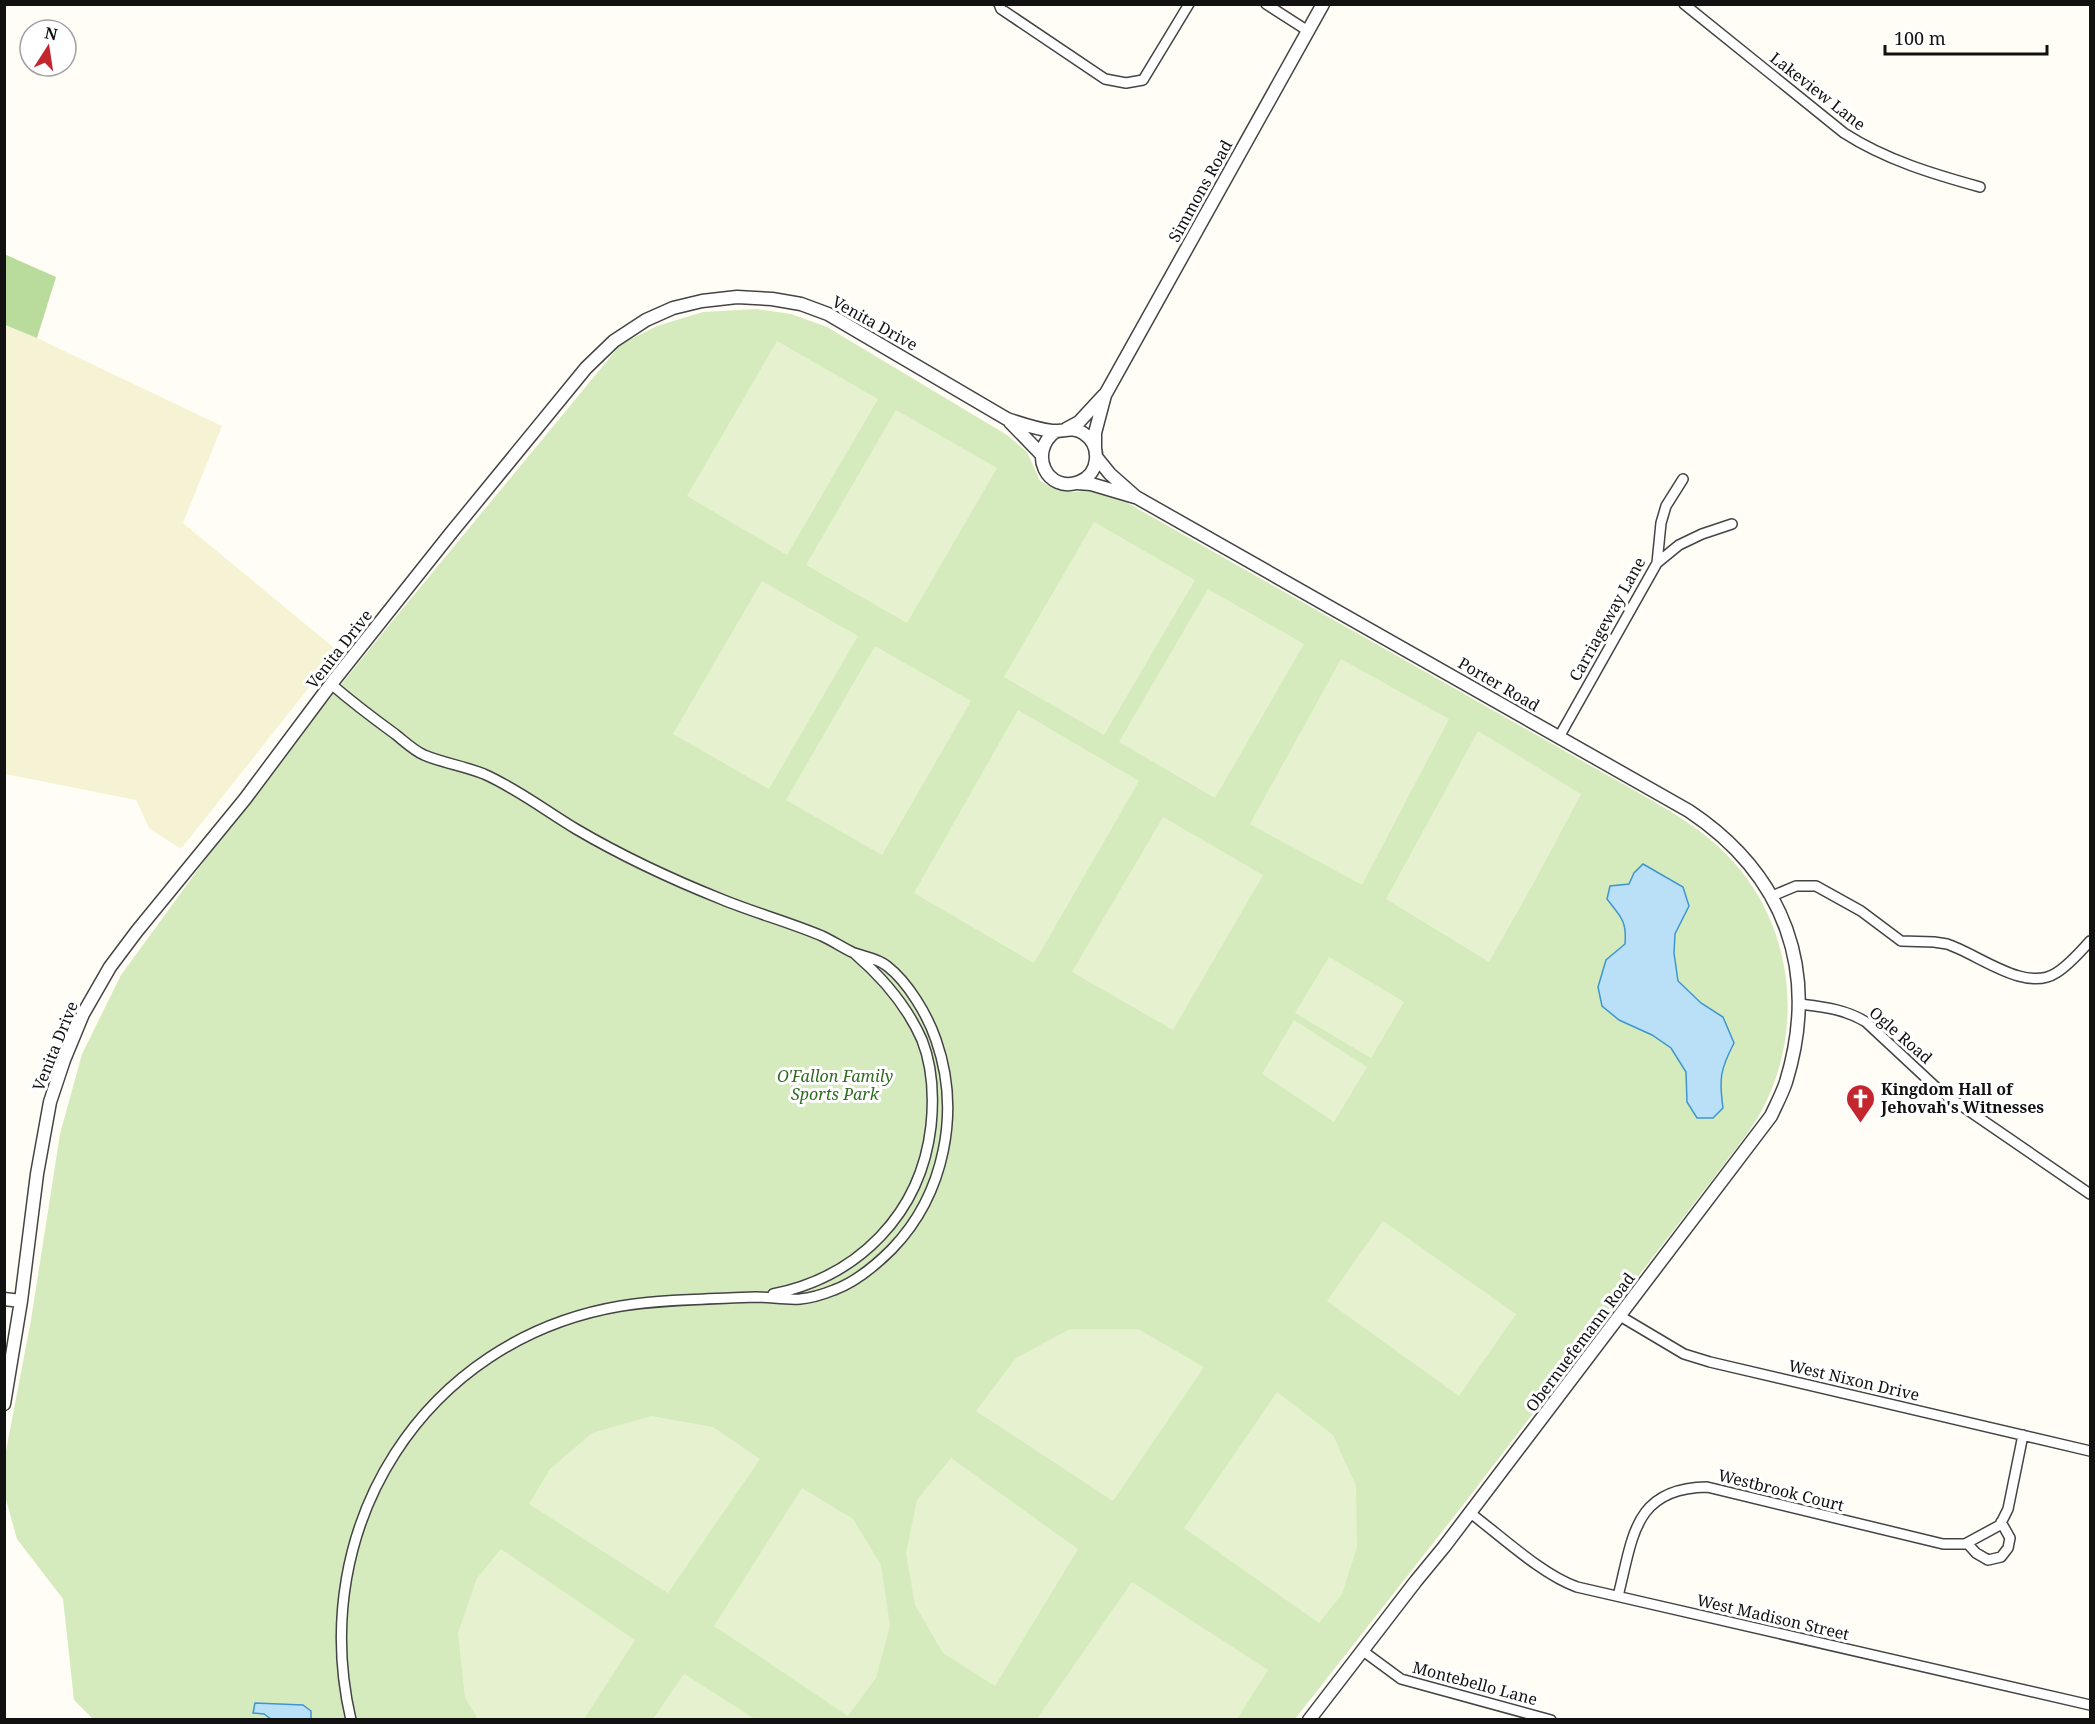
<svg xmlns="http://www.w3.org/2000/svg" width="2095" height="1724" font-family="'Noto Serif',serif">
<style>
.farmland{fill:#f6f3d4}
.green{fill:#d5ebbd}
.forest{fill:#b9dc9c}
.pitch{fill:#e6f2cf}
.water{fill:#b9e0f7;stroke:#3f96cf;stroke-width:1.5}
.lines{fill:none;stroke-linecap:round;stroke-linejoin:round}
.minor-casing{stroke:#444;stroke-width:12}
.tertiary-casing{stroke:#444;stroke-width:15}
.minor{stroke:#fff;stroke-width:9}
.tertiary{stroke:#fff;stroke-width:12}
.labels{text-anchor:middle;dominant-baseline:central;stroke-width:6;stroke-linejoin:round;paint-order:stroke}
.street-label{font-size:16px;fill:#111;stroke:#fff}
.park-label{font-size:16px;font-style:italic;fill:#2f6b1f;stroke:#fff}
.poi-label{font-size:16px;font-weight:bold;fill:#111;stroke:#fff;text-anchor:start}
</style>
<rect width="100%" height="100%" fill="#fffdf5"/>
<path class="farmland" d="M4,325L37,338L222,426L183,523L338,651L181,849L149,828L136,800L5,774Z"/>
<path class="green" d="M756,309L791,314L827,327L1007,435L1027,452L1040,481L1056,490L1073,492L1092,490L1117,497L1646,797C1675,814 1704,831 1727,855C1791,920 1805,1021 1766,1102C1756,1124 1740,1143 1725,1163L1463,1505L1295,1719H93L74,1700L63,1599L17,1539L5,1496V1456L31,1320L60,1134L82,1054L121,975L256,790L385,630L621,344L657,326L703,312Z"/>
<path class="forest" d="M4,254L56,277L37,338L5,325Z"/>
<path class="pitch" d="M777,341L878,399L787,555L687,496Z
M896,410L997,468L907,623L806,565Z
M1094,522L1195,580L1104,735L1004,677Z
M762,581L858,636L769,789L673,734Z
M1208,589L1304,644L1215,798L1119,742Z
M875,646L971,701L882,855L786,800Z
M1341,659L1449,719L1362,885L1250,824Z
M1018,710L1139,781L1034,963L914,893Z
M1478,731L1581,794L1537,877L1489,962L1386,899Z
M1163,817L1263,875L1173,1030L1072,972Z
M1329,957L1404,1002L1371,1058L1295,1013Z
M1294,1020L1367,1067L1334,1122L1262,1074Z
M1383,1221L1516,1314L1459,1396L1327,1301Z
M1070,1329H1138L1204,1367L1113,1501L976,1411L1016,1358Z
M1277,1392L1333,1435L1356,1486L1357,1547L1342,1594L1319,1623L1184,1528Z
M651,1416L713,1427L760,1459L668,1593L529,1504L550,1469L592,1433Z
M951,1458L1078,1549L995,1686L943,1653L915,1605L906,1553L917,1500Z
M802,1488L853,1519L881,1565L890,1626L876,1678L848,1716L714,1626Z
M501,1549L635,1640L584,1719H478L465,1698L458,1633L477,1578Z
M1132,1582L1268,1670L1239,1716L1235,1720H1043L1038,1717Z
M684,1674L755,1719H653Z"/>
<path class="water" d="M1643,864L1683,887L1689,906L1675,934L1674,953L1678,981L1701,1003L1723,1017L1734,1043C1720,1070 1719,1079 1723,1108L1713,1118H1697L1687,1102L1686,1072L1671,1048L1652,1035L1619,1020L1602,1006L1598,987L1606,960L1625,944C1627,920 1620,916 1607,899L1610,886L1629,884L1634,873Z
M255,1703L303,1705L311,1711V1719H271L264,1714L253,1713Z"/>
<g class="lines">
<defs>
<path id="minor" d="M999,4L1001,9L1105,79L1126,83L1143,80L1189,4
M1266,4L1308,31
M1684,4L1844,133C1886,160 1933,174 1980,187
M1657,563L1679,545L1702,534L1732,524
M331,684C352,702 373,718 395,734C404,741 413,750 424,755C443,763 464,766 484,774C516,788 546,811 576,829C622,856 671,879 721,899C755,913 789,922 822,936C833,941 843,948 854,953C865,957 877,958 887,966C908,982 928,1016 936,1040C961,1111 945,1194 892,1249C876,1265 856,1282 834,1290C824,1294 811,1298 800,1299C785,1300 770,1297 755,1297C711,1299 665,1299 621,1306C424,1339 306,1527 351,1720
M1559,737L1657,563L1661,523L1666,506L1683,479
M1772,896L1796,886H1816L1861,911L1901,941L1934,942L1947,944C1978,954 2025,993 2056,973C2069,965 2080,952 2090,941
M1799,1004C1823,1007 1845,1009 1866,1022L1940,1091L2090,1194
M773,1294C858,1277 921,1214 931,1126C934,1097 933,1068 922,1040C907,1006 883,978 855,954
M1620,1316L1684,1354L1710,1362L2090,1451
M1469,1512C1500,1535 1542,1575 1577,1587L2090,1705
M1967,1543L1976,1553L1988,1560L2001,1557L2008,1548L2010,1538L2001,1522
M1618,1596C1633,1538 1633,1488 1707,1487L1943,1544H1965L2000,1525L2008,1509L2023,1435
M1363,1651L1401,1679L1551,1720"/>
<path id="tertiary" d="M1010,422L1041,454
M1066,429L1079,422L1104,395
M1095,448V433L1105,395L1323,4
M1097,458L1110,474L1136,497L1689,811C1785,875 1820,971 1786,1082C1782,1094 1776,1105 1771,1116L1444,1547L1416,1581L1309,1720
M1077,483L1091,484L1135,497
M4,1299L21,1301
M4,1404L21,1301L37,1174L50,1102L64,1060L83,1014L110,967L137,931L245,799L331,684L451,533L586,368L614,341L646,320L673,308L702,301L737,297L772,299L801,304L828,314L1007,419C1022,424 1036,429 1052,431C1063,432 1072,426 1083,433C1102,445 1100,474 1079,482C1047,494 1027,452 1056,431"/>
</defs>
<use href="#minor" class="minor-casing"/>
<use href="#tertiary" class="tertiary-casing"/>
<use href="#minor" class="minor"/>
<use href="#tertiary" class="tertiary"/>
</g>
<defs>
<symbol id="church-pin" viewBox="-11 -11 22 30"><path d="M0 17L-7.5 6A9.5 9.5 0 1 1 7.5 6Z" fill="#c4262e" stroke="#fff"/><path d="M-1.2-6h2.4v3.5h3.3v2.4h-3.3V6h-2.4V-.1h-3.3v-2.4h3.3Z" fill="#fff"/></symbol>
</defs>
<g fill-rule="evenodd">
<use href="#church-pin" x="1844" y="1082" width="33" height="45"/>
</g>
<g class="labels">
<g class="street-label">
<text transform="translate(1818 91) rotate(38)">Lakeview Lane</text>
<text transform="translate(1200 191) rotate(-61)">Simmons Road</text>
<text transform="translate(875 323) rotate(29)">Venita Drive</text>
<text transform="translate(1607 619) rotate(-61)">Carriageway Lane</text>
<text transform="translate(339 649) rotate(-52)">Venita Drive</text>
<text transform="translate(1499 684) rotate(30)">Porter Road</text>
<text transform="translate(1901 1035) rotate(41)">Ogle Road</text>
<text transform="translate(55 1046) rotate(-68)">Venita Drive</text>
<text transform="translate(1580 1342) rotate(-53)">Obernuefemann Road</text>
<text transform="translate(1854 1380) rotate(13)">West Nixon Drive</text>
<text transform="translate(1781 1490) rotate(14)">Westbrook Court</text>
<text transform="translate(1773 1617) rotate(13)">West Madison Street</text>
<text transform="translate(1475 1683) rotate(15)">Montebello Lane</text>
</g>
<g class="park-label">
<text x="835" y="1076">O'Fallon Family<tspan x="835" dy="18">Sports Park</tspan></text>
</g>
<g class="poi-label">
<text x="1881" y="1089">Kingdom Hall of<tspan x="1881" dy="18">Jehovah's Witnesses</tspan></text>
</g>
</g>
<rect width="2095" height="1724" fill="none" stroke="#111111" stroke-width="12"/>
<g transform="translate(48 48) rotate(12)"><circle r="28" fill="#ffffff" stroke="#a0a0a0" stroke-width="1.5"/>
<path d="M0-4.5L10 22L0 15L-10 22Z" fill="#c4262e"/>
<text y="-9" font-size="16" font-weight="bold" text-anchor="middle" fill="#111111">N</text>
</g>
<path d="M1885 45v9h162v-9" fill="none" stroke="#111111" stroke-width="3"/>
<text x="1894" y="45" font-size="18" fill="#111111" stroke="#ffffff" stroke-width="4.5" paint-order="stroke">100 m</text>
</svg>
